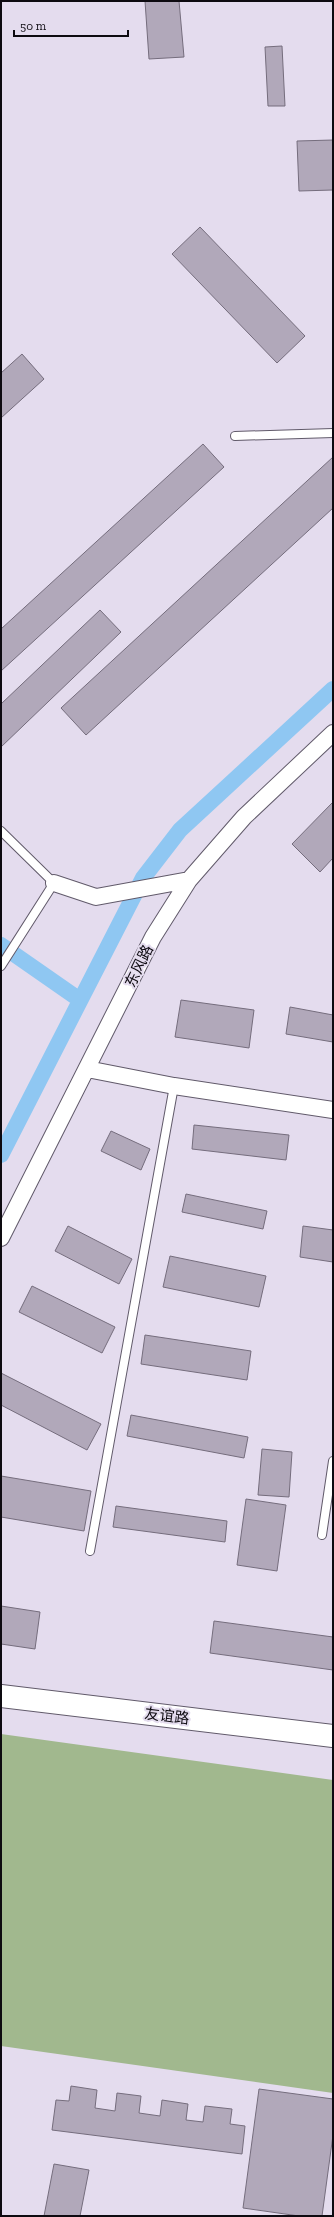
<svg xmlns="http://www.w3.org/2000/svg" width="334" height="2217" font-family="'Zilla Slab','Noto Sans SC',serif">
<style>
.green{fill:#a1b88e}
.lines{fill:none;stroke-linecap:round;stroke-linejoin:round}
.canal{stroke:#8fc7f2;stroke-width:16}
.building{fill:#b1a8ba;stroke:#756d7d}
.lane-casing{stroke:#615a6a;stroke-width:10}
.street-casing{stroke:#615a6a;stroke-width:18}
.secondary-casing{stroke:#615a6a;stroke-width:24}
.lane{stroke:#fff;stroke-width:8}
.street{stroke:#fff;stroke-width:16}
.secondary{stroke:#fff;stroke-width:22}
.labels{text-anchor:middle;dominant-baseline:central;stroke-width:4;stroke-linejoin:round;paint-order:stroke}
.street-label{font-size:15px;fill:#0d0a10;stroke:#e4dcee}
</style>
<rect width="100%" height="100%" fill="#e4dcee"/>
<path class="green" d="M1,1734L333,1780V2093L1,2046Z"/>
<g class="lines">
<path class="canal" d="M1,945L80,1000
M1,1155L143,878L180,830L333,689"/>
</g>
<path class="building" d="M145,1H179L184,57L149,59Z
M282,46L285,106H268L265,47Z
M333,140V190L299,191L297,141Z
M200,227L305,336L277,363L172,254Z
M22,354L44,379L1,418V373Z
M203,444L224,467L1,671V629Z
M333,457V508L86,735L61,708Z
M100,610L121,632L1,747V704Z
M333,802V858L320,872L292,844Z
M181,1000L254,1010L249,1048L175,1037Z
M290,1007L333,1015V1042L286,1034Z
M194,1125L289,1135L286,1160L192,1149Z
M111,1131L150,1149L141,1170L101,1151Z
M186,1194L267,1211L263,1229L182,1212Z
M68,1226L132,1259L119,1284L55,1251Z
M303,1226L333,1230V1262L300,1257Z
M170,1256L266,1276L259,1307L163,1287Z
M32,1286L115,1327L102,1353L19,1312Z
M145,1335L251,1351L247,1380L141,1364Z
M1,1373L101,1424L87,1450L1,1405Z
M131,1415L248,1437L244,1458L127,1436Z
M262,1449L292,1452L289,1497L258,1495Z
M1,1476L91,1491L84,1531L1,1517Z
M246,1499L286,1505L277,1571L237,1565Z
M116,1506L227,1521L225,1542L113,1527Z
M1,1606L40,1612L35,1649L1,1644Z
M214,1621L333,1637V1670L210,1653Z
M71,2086L97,2090L95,2108L115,2111L117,2093L141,2096L139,2113L160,2116L162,2100L188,2104L186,2120L203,2122L205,2106L232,2109L230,2124L245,2126L242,2154L52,2130L56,2100L69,2101Z
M259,2089L333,2099V2135L322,2216H299L243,2208Z
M54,2164L89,2170L80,2216H44Z"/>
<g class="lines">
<defs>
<path id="lane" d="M235,436L333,433
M1,831L54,883L1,966
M322,1535L333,1461
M90,1551L174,1086"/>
<path id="street" d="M54,883L96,897L189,880
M87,1069L174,1086L333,1110
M1,1238L153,937L189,880L244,817L333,733"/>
<path id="secondary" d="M1,1696L333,1736"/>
</defs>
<use href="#lane" class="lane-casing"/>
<use href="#street" class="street-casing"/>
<use href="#secondary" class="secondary-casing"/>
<use href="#lane" class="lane"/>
<use href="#street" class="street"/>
<use href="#secondary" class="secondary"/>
</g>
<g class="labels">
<g class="street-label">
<text transform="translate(139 966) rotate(-64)">东风路</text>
<text transform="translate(167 1716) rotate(7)">友谊路</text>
</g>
</g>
<rect width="334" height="2217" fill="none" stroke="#0d0a10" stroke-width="4"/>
<path d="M14 30v6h114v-6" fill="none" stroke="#0d0a10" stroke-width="2"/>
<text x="20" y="30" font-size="12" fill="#0d0a10" stroke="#e4dcee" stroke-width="3" paint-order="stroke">50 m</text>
</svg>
